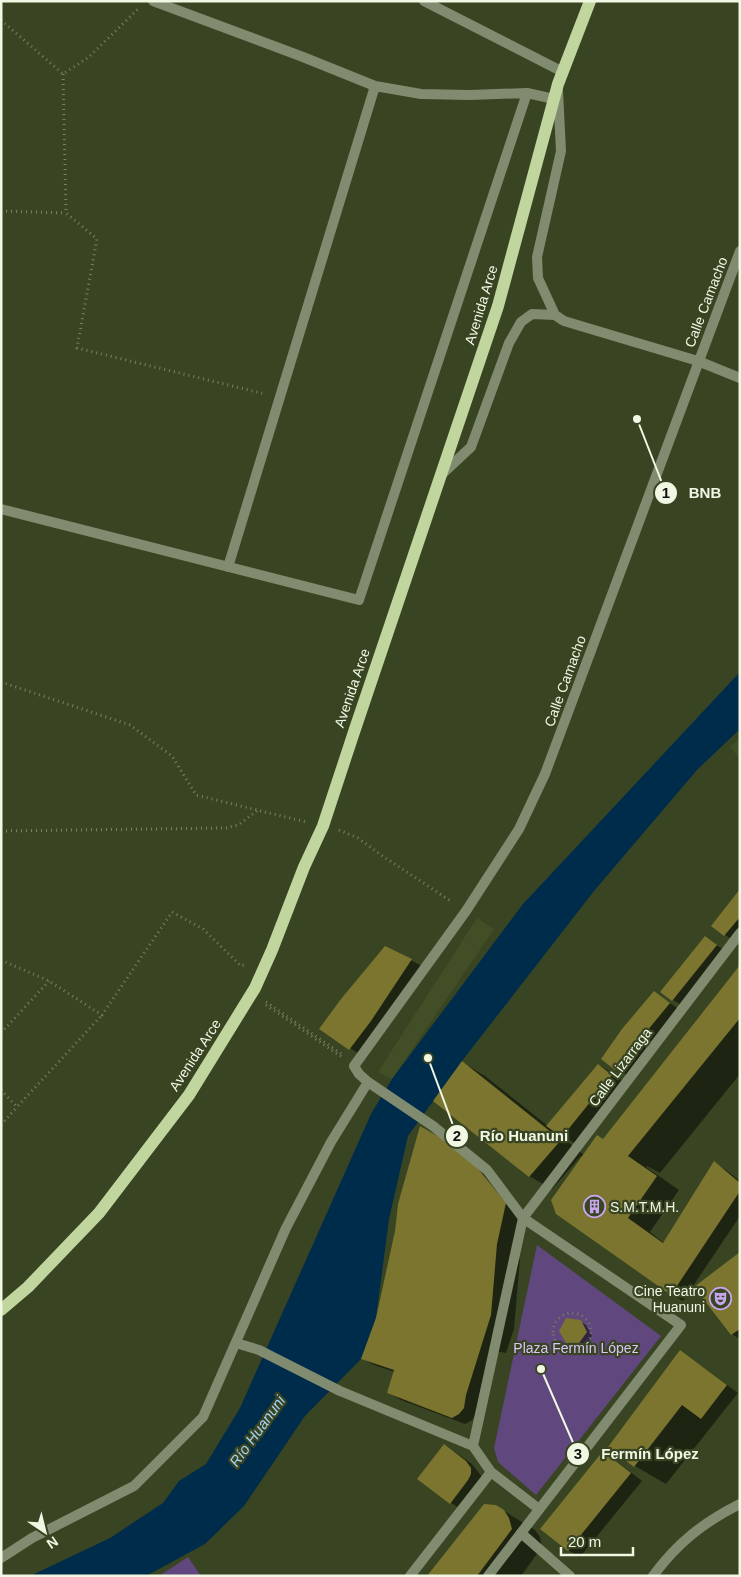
<svg xmlns="http://www.w3.org/2000/svg" width="741" height="1577" font-family="Helvetica,sans-serif">
<style>
.built{fill:#424f26}
.green{fill:#60477d}
.water{fill:#002c4b}
.shadow{fill:#0007}
.building{fill:#7b752f}
.lines{fill:none;stroke-linecap:round;stroke-linejoin:round}
.path{stroke:#778164;stroke-width:3;stroke-dasharray:1 4;stroke-linecap:butt}
.service{stroke:#818b70;stroke-width:10}
.minor{stroke:#818b70;stroke-width:10}
.primary{stroke:#c1d69e;stroke-width:12}
.labels{text-anchor:middle;dominant-baseline:central;stroke-width:4.5;stroke-linejoin:round;paint-order:stroke}
.street-label{font-size:14px;fill:#f0f8e4;stroke:#394522}
.poi-label{font-size:14px;fill:#f0f8e4;stroke:#394522;text-anchor:start}
.park-label{font-size:14px;fill:#dac5f7;stroke:#394522}
.water-label{font-size:15px;font-style:italic;fill:#a3d1f8;stroke:#394522}
.leader{fill:none;stroke:#f0f8e4;stroke-width:2}
.callout-dot{fill:#f0f8e4;stroke:#394522;stroke-width:2}
.mark-label{font-size:15px;text-anchor:middle;font-weight:bold;fill:#111}
.callout-label{font-size:15px;text-anchor:middle;font-weight:bold;fill:#f0f8e4;stroke:#394522;stroke-width:4.5;stroke-linejoin:round;paint-order:stroke}
</style>
<rect width="100%" height="100%" fill="#394522"/>
<path class="built" d="M740,738V759L730,747Z
M477,918L494,929L392,1079L378,1072Z"/>
<path class="green" d="M537,1245L661,1336L536,1495L498,1462L494,1448Z
M188,1557L201,1576H159Z"/>
<path class="water" d="M740,672V729L697,770L594,891L462,1061L408,1136L389,1219L376,1318L361,1359L305,1416L244,1506L205,1544L146,1576H30L110,1538L163,1503L179,1481L206,1464L240,1408L371,1114L392,1079L523,904Z"/>
<path class="shadow" d="M740,891V938L737,942L725,935Z
M705,938L729,953L685,1007L673,1000Z
M385,947L424,967L362,1056L321,1028Z
M740,967V1074L660,1173L647,1166L646,1167L679,1190L650,1232L664,1243L714,1163L726,1170L740,1181V1216L683,1301L671,1294L583,1157L581,1156L552,1189L529,1176L462,1062L485,1076L548,1126L599,1065L611,1072L624,1082L574,1143L563,1136L562,1137L584,1155L603,1140Z
M654,993L682,1011L628,1076L603,1058Z
M421,1128L495,1178L523,1214L515,1256L520,1259L514,1329L506,1353L494,1351L476,1415L471,1421L465,1424L401,1400L389,1393L395,1372L374,1365L362,1358L377,1318Z
M740,1253V1339L732,1334L696,1288Z
M580,1321L586,1325L592,1336L585,1345H573L567,1342Z
M680,1352L692,1359L738,1393L666,1484L635,1466L610,1447Z
M445,1445L472,1464L482,1477L463,1510L451,1503L419,1479Z
M603,1453L615,1460L642,1481L580,1557L568,1550Z
M496,1506L535,1530L540,1537L542,1547L521,1576H429Z"/>
<path class="building" d="M740,889V917L724,936L711,926Z
M705,936L717,945L672,1001L660,992Z
M385,946L412,959L371,1021L349,1050L319,1029L341,999Z
M740,965V1018L628,1156L657,1176L628,1218L663,1243L714,1161L740,1183V1191L671,1295L556,1214L551,1200L597,1135L603,1139Z
M654,991L670,1003L615,1070L601,1059L622,1029Z
M462,1061L561,1140L529,1177L433,1101Z
M598,1064L612,1075L562,1137L546,1126Z
M420,1126L439,1137L476,1166L506,1203L497,1244L491,1315L466,1395L464,1408L459,1414L452,1418L387,1393L394,1370L361,1359L376,1318L395,1231L398,1204Z
M740,1252V1329L731,1335L694,1287Z
M566,1318L581,1320L587,1332L579,1343H566L559,1331Z
M680,1350L727,1385L701,1419L682,1405L634,1467L608,1447Z
M444,1444L466,1461L471,1468V1474L468,1480L450,1504L417,1479Z
M603,1451L631,1473L568,1551L540,1529Z
M484,1504L496,1505L504,1510L509,1518L512,1529L477,1576H427Z"/>
<g class="lines">
<path class="path" d="M1,20L63,74L89,57L138,9
M63,74L66,213L97,239L77,348L265,394
M1,211L66,213
M1,682L130,725L172,756L196,795L306,822
M339,830L358,838L384,857L452,902
M1,831L226,828L238,825L258,810
M1,960L49,981L102,1015L172,912L203,929L241,966L244,965
M266,1002L343,1055
M266,1005L342,1057
M1,1033L49,981
M1,1090L17,1107L102,1015
M1,1125L17,1107
M553 1332a19 19 0 1 1 38 0a19 19 0 1 1-38 0Z"/>
<path class="service" d="M521,1533L570,1576
M653,1576C677,1543 704,1522 740,1504"/>
<path class="minor" d="M153,1L303,57L375,86L421,94L470,95L527,93L554,99
M424,1L563,72
M558,91L561,151L537,257L538,278L555,315L564,321L698,361L740,378
M441,475L471,447L509,343L521,322L532,314L555,315
M1,509L359,600L527,93
M228,567L375,86
M236,1343L259,1350L340,1391L473,1446
M539,1509L491,1472L473,1446L523,1218L740,933
M1,1558L32,1538L134,1486L203,1417L286,1228L331,1142L368,1082
M410,1576L491,1472
M488,1576L681,1325L523,1218L487,1170L433,1126L368,1082L359,1074L354,1066L466,911L519,829L545,774L740,251"/>
<path class="primary" d="M1,1310L28,1287L99,1213L189,1095L255,988L272,950L304,867L323,826L354,732L498,306L558,84L590,1"/>
</g>
<defs>
<symbol id="building-ring" viewBox="-11 -11 22 22"><circle r="9.5" fill="#394522" stroke="#c7a6f0" stroke-width="1.5"/><path d="M-4-6H4V6H1V3H-1V6H-4ZM-2.5-4.3h1.7v1.8h-1.7ZM.8-4.3h1.7v1.8H.8ZM-2.5-1h1.7V.8h-1.7ZM.8-1h1.7V.8H.8Z" fill="#c7a6f0"/></symbol>
<symbol id="theatre-ring" viewBox="-11 -11 22 22"><circle r="9.5" fill="#394522" stroke="#c7a6f0" stroke-width="1.5"/><path d="M-5-5.5Q0-4 5-5.5V0Q5 5 0 6Q-5 5-5 0ZM-3.3-2.5H-1v1.5H-3.3ZM1-2.5H3.3v1.5H1ZM-2.8 1Q0 5.5 2.8 1Z" fill="#c7a6f0"/></symbol>
</defs>
<g fill-rule="evenodd">
<use href="#building-ring" x="582" y="1194" width="25" height="25"/>
<use href="#theatre-ring" x="708" y="1286" width="25" height="25"/>
</g>
<g class="labels">
<g class="street-label">
<text transform="translate(706 302) rotate(-69)">Calle Camacho</text>
<text transform="translate(481 305) rotate(-73)">Avenida Arce</text>
<text transform="translate(565 681) rotate(-70)">Calle Camacho</text>
<text transform="translate(352 688) rotate(-71)">Avenida Arce</text>
<text transform="translate(195 1055) rotate(-57)">Avenida Arce</text>
<text transform="translate(620 1067) rotate(-53)">Calle Lizarraga</text>
</g>
<g class="poi-label">
<text x="610" y="1207">S.M.T.M.H.</text>
<text x="705" y="1291" text-anchor="end">Cine Teatro<tspan x="705" dy="16">Huanuni</tspan></text>
</g>
<g class="park-label">
<text x="576" y="1348">Plaza Fermín López</text>
</g>
<g class="water-label">
<text transform="translate(257 1431) rotate(-54)">Río Huanuni</text>
</g>
</g>
<path class="leader" d="M637 419L666 493M428 1058L457 1136M541 1369L578 1454"/>
<g class="callout-dot">
<circle cx="637" cy="419" r="5"/>
<circle cx="428" cy="1058" r="5"/>
<circle cx="541" cy="1369" r="5"/>
<circle cx="666" cy="493" r="12"/>
<circle cx="457" cy="1136" r="12"/>
<circle cx="578" cy="1454" r="12"/>
</g>
<g class="mark-label">
<text x="666" y="498">1</text>
<text x="457" y="1141">2</text>
<text x="578" y="1459">3</text>
</g>
<g class="callout-label">
<text x="705" y="498">BNB</text>
<text x="524" y="1141">Río Huanuni</text>
<text x="650" y="1459">Fermín López</text>
</g>
<rect width="741" height="1577" fill="none" stroke="#f0f8e4" stroke-width="5"/>
<g transform="translate(45 1532) rotate(145)" stroke="#394522" stroke-width="4" paint-order="stroke">
<path d="M0-4L9 19L0 12L-9 19Z" fill="#f0f8e4"/>
<text y="-8" font-size="14" font-weight="bold" text-anchor="middle" fill="#f0f8e4">N</text>
</g>
<path d="M561 1547v8h72v-8" fill="none" stroke="#f0f8e4" stroke-width="2.5"/>
<text x="568" y="1547" font-size="15" fill="#f0f8e4" stroke="#394522" stroke-width="4" paint-order="stroke">20 m</text>
</svg>
